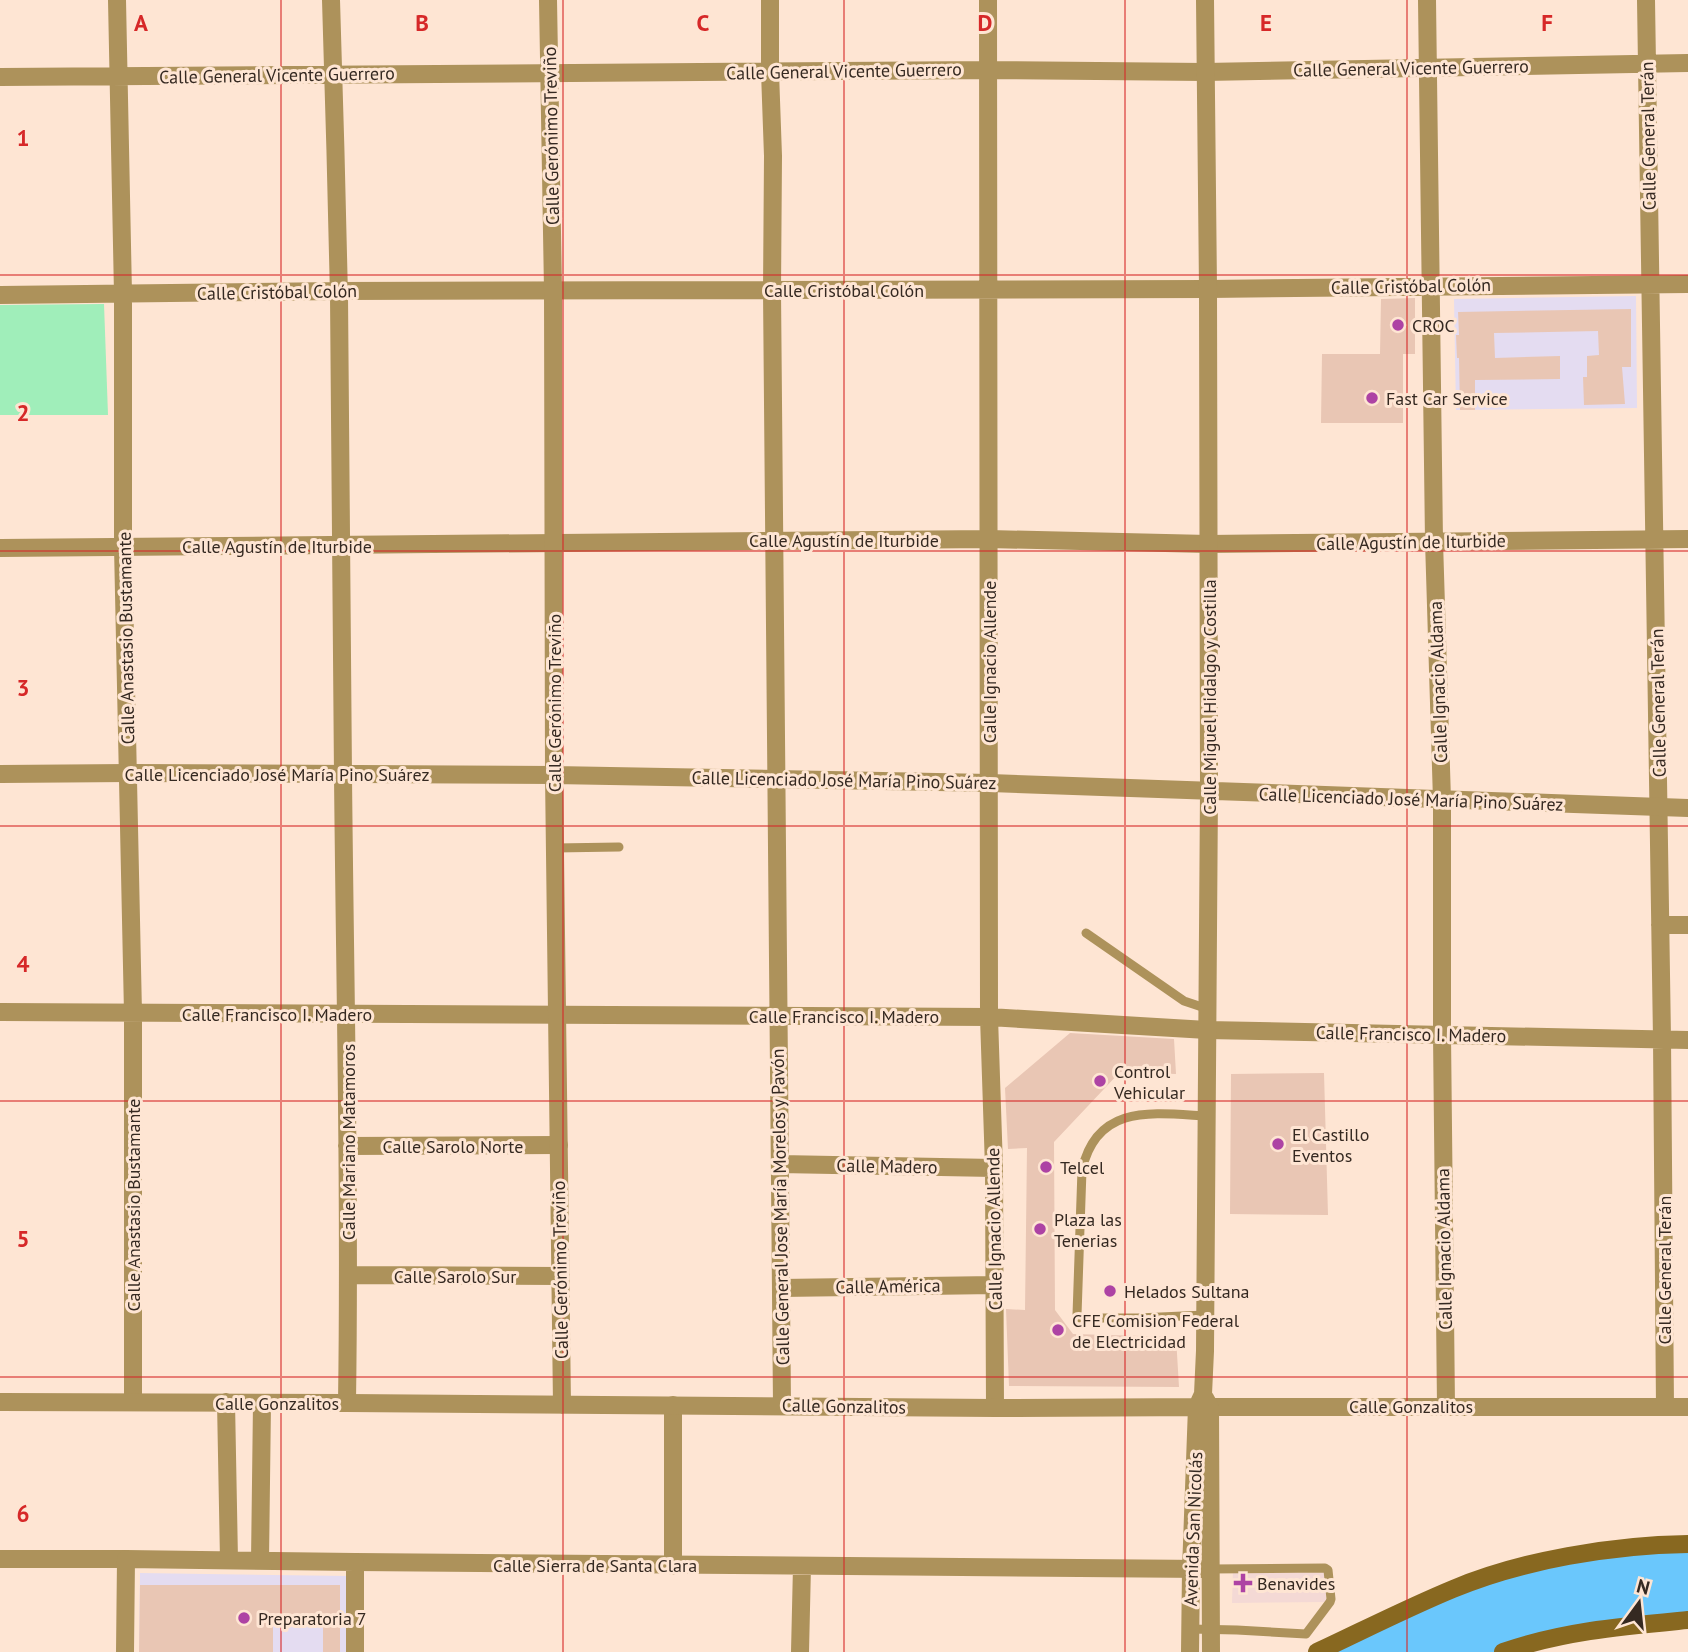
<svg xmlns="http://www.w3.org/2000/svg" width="1688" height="1652" font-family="'PT Sans',sans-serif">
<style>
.commercial{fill:#f4d9d5}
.education{fill:#e4dcf1}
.green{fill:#a0eeba}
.water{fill:#6ac7fc}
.building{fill:#e9c6b4}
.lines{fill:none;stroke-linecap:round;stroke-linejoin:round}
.service{stroke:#ad925b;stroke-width:9}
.minor{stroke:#ad925b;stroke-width:18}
.tertiary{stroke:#ad925b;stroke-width:18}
.secondary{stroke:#886820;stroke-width:18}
.grid{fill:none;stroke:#d62828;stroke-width:2;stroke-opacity:0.55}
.poi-dot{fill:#ad43a4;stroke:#fee5d3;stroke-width:2.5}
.labels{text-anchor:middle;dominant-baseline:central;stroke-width:6;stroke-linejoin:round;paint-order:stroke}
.street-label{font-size:18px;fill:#352921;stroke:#fee5d3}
.poi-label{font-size:18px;fill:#352921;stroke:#fee5d3;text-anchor:start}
.grid-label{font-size:23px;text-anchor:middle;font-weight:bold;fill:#d62828;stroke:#fee5d3;stroke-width:6;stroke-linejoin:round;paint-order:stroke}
</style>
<rect width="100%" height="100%" fill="#fee5d3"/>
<path class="commercial" d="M1233,1569L1326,1570V1602L1232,1603Z"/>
<path class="education" d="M1636,296L1637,408L1456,410L1454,299Z
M140,1573L349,1576V1652H139Z"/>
<path class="green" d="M104,304L108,415H0V305Z"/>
<path class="water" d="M1688,1544V1620L1503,1652H1317L1500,1572Z"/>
<path class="building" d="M1415,298V354H1403V423H1321L1322,354H1380L1381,299Z
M1631,309V367H1622L1625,404L1584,405L1583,377H1587V356L1599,355L1598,331L1494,333L1495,358L1560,356V379L1475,380V410H1460L1459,358H1457L1456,335H1459L1458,312Z
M1070,1033L1174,1039L1176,1074L1120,1072L1054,1142L1055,1310L1073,1334L1176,1337L1179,1387L1009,1386L1006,1309L1025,1310L1027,1148L1008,1149L1005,1088Z
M1324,1073L1328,1215L1230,1214L1231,1074Z
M140,1585H340V1652H323V1624L273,1623V1652H139Z"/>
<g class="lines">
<path class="service" d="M555,848L619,847
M1086,933L1184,1001L1208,1009
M1205,1315L1138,1318H1080L1077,1315L1082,1170C1097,1103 1154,1113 1206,1116
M1211,1569L1325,1568L1328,1570L1331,1599L1330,1602L1306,1634
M1190,1629L1237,1630L1306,1634"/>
<path class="minor" d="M117,0L123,294V547L133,1013V1402
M331,0C334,99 337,197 339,296C341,456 341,616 343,775C345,985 350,1194 347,1403
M770,0V72L773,156L772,291L782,1405
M988,0L989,1017L994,1168L995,1408
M1427,0L1434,541L1442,800V1035L1446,1406
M1646,0L1662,1039L1665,1407
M0,77L989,70L1205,72L1688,63
M0,295L339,291L1208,289L1688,284
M0,548L989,539L1208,544L1688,539
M1660,925H1688
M0,1012L989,1017L1207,1030L1688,1040
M347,1146L559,1145
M780,1164L994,1168
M349,1275L560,1276
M781,1288L995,1285
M673,1405V1566
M1210,1407H1688
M0,1559H126
M355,1562L1206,1569
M800,1652L802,1566"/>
<path class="tertiary" d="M548,0L553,290L554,775L562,1405
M0,774L129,773L554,775L990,783L1688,808
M1205,1398L1210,1407L1211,1652
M0,1402L347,1403L995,1408L1207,1407
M226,1402L229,1560
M260,1561L262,1403
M125,1652L126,1559L355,1562V1652
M1190,1652L1191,1570L1197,1407L1203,1394L1205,1351L1209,791L1208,289L1205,0"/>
<path class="secondary" d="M1317,1652C1362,1631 1407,1608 1453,1589C1522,1560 1613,1545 1688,1544
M1503,1652C1563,1631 1625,1626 1688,1620"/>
</g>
<path class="grid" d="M281,0V1652M563,0V1652M844,0V1652M1125,0V1652M1407,0V1652M0,275H1688M0,551H1688M0,826H1688M0,1101H1688M0,1377H1688"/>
<g class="poi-dot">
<circle cx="1398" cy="325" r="7"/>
<circle cx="1372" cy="398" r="7"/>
<circle cx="1100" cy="1081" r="7"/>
<circle cx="1278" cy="1144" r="7"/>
<circle cx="1046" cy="1167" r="7"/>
<circle cx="1040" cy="1229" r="7"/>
<circle cx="1110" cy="1291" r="7"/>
<circle cx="1058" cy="1330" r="7"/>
<path d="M1239.5 1572.5h7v7h7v7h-7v7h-7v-7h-7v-7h7z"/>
<circle cx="244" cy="1618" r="7"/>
</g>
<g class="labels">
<g class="street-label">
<text transform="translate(1411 68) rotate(-1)">Calle General Vicente Guerrero</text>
<text transform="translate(844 71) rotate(-1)">Calle General Vicente Guerrero</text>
<text transform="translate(277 75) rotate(-1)">Calle General Vicente Guerrero</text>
<text transform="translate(551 136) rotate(-91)">Calle Gerónimo Treviño</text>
<text transform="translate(1648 136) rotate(-91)">Calle General Terán</text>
<text transform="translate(1411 286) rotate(-1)">Calle Cristóbal Colón</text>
<text x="844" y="290">Calle Cristóbal Colón</text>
<text transform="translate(277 292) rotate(-1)">Calle Cristóbal Colón</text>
<text x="844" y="540">Calle Agustín de Iturbide</text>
<text transform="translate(1411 542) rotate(-1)">Calle Agustín de Iturbide</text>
<text x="277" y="546">Calle Agustín de Iturbide</text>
<text transform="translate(126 638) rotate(-91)">Calle Anastasio Bustamante</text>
<text transform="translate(989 662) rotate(-90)">Calle Ignacio Allende</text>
<text transform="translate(1438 682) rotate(-92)">Calle Ignacio Aldama</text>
<text transform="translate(1209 697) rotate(-90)">Calle Miguel Hidalgo y Costilla</text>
<text transform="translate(554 703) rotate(-90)">Calle Gerónimo Treviño</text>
<text transform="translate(1658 703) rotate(-91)">Calle General Terán</text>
<text x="277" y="774">Calle Licenciado José María Pino Suárez</text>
<text transform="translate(844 780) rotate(1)">Calle Licenciado José María Pino Suárez</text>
<text transform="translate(1411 799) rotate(2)">Calle Licenciado José María Pino Suárez</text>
<text x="277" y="1014">Calle Francisco I. Madero</text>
<text x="844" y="1016">Calle Francisco I. Madero</text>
<text transform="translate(1411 1034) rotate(1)">Calle Francisco I. Madero</text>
<text transform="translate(348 1142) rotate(-90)">Calle Mariano Matamoros</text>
<text x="453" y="1146">Calle Sarolo Norte</text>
<text transform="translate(887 1166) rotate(1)">Calle Madero</text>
<text transform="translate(133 1205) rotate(-90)">Calle Anastasio Bustamante</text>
<text transform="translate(780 1207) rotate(-91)">Calle General Jose María Morelos y Pavón</text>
<text transform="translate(994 1229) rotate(-91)">Calle Ignacio Allende</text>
<text transform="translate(1444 1249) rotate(-91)">Calle Ignacio Aldama</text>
<text transform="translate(560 1270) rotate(-91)">Calle Gerónimo Treviño</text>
<text transform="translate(1664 1270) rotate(-90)">Calle General Terán</text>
<text x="455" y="1276">Calle Sarolo Sur</text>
<text transform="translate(888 1286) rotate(-1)">Calle América</text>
<text x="277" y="1403">Calle Gonzalitos</text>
<text transform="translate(844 1406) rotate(1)">Calle Gonzalitos</text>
<text x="1411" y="1406">Calle Gonzalitos</text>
<text transform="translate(1193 1529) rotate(-88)">Avenida San Nicolás</text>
<text x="595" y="1565">Calle Sierra de Santa Clara</text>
</g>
<g class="poi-label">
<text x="1412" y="325">CROC</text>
<text x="1386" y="398">Fast Car Service</text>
<text x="1114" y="1071">Control<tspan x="1114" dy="21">Vehicular</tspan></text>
<text x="1292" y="1134">El Castillo<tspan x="1292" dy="21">Eventos</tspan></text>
<text x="1060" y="1167">Telcel</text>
<text x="1054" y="1219">Plaza las<tspan x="1054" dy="21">Tenerias</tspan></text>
<text x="1124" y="1291">Helados Sultana</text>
<text x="1072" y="1320">CFE Comision Federal<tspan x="1072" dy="21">de Electricidad</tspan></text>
<text x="1257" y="1583">Benavides</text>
<text x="258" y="1618">Preparatoria 7</text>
</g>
</g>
<g class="grid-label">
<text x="141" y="31">A</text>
<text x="422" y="31">B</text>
<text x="703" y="31">C</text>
<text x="985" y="31">D</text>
<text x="1266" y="31">E</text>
<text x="1547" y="31">F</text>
<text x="23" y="146">1</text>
<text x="23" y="421">2</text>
<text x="23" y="696">3</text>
<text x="23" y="972">4</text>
<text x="23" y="1247">5</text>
<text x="23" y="1522">6</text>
</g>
<g transform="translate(1639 1603) rotate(15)" stroke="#fee5d3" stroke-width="5" paint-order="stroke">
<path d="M0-5L12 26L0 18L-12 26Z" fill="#352921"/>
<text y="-10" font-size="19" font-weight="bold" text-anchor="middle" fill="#352921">N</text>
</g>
</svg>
